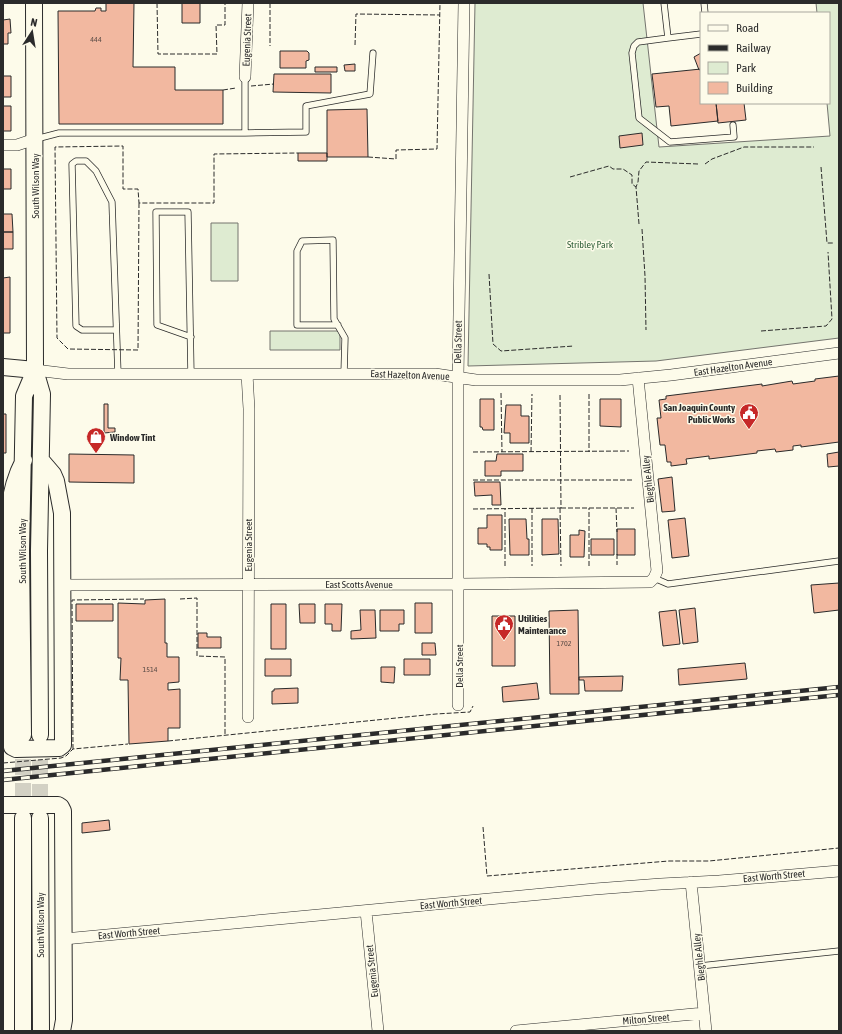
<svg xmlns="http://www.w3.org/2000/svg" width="842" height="1034" font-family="'Asap Condensed',sans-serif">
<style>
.green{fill:#deebd1;stroke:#74746e}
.building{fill:#f2b8a0;stroke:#2b2b2b}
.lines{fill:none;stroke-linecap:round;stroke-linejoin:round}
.secondary-tunnel{stroke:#d3d1c4;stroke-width:16;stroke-dasharray:16 8;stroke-linecap:butt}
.service-casing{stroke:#2b2b2b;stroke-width:7}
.minor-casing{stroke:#2b2b2b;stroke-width:12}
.secondary-casing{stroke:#2b2b2b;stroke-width:18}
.service{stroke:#fdfbea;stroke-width:5.5}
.minor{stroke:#fdfbea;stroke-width:11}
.secondary{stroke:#fdfbea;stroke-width:16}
.rail-casing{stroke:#2b2b2b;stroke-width:4.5}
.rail{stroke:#fdfbea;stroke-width:3;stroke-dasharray:9;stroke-linecap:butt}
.fence{stroke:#2b2b2b;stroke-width:1;stroke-dasharray:5 2;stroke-linecap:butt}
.labels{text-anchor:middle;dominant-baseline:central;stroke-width:3;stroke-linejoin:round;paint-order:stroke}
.number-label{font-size:8px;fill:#5d4e48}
.street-label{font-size:10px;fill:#2b2b2b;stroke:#fdfbea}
.park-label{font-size:10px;fill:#34623c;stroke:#fdfbea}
.poi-label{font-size:10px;font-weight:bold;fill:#2b2b2b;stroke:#fdfbea;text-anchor:start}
</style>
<rect width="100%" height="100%" fill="#fdfbea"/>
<path class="green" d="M475,3H643L659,147L830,136L827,103H829V13H817L816,3H839V338L656,361L468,366Z
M211,223H238V281H211Z
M270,331H340V350H270Z"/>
<path class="building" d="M106,3H134L133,67H175V90H223V124H59L58,11H95L96,8H101V11H106Z
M182,3H200V23H182Z
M10,19L11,33H8V44H3V20Z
M280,51H307L309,53V60L306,61V68H280Z
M701,53V69L699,70L694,57Z
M355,64V71H345L344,65Z
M315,67H337V72H315Z
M701,69V103H716L718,121L671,126L669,106L656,107L652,74Z
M274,74H331V93L273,92Z
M3,76H11V97H3Z
M716,103H744L746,120L718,123Z
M3,106H11V131H3Z
M367,109L368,157H327V110Z
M642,133L643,145L620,148L619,136Z
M298,153H327V161H298Z
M3,169H11V189H3Z
M3,214H12L13,232H3Z
M3,232H13V249H3Z
M10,277V333H3V278Z
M839,376V442L801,447V445L793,446V450L776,452L775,449L757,451V453L709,459V456L686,459L687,464L671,466V462H667L665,445H660L657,418H661L659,400L666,399V396L762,384V386L792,381L793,384L815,381V379Z
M480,399H494V430H483L482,427H480Z
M600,399H621V427L600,426Z
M104,404H108V428H115V432L104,433Z
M506,405H521V416H529V443H510V433H504Z
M3,414H6V453H3Z
M839,452V466L828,467L827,454Z
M69,454L134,455V483L69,482Z
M497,454H523V471H501V476H485V461H496Z
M672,477L675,511L662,512L658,479Z
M474,482H500L501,505H492V495L475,496Z
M487,515H502V550H490V547H487V544H478V528H487Z
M685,518L689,556L672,558L668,520Z
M509,519H526L527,539H529V555H510Z
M542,519H558L559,554L542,555Z
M617,529H635V555H617Z
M579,530L585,531L584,557H570V535H579Z
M591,539H614V555H591Z
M839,583V610L814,613L811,585Z
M165,599V643H167V657H179V682L168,683V690L180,689V728H168V741L129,744L128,680H120L121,658H118V603L145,604V600Z
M415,603H432V633H415Z
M76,604H113V621H76Z
M271,604H286V649H271Z
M299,604H315V623H300Z
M325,604H342L341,631H332V624H325Z
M695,608L698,642L683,644L679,610Z
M360,610H375L376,638L351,639V631L361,630Z
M380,610H404V624H399V631H380Z
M578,610L579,694H550L549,611Z
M676,610L680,644L663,646L659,612Z
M492,616H515V666H492Z
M198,633H207V637H221V648H198Z
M422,643H435L436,655H422Z
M265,659H291V676H265Z
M404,659H430V675H404Z
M745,663L747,679L679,685L678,669Z
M381,667H395L394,683L381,682Z
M623,676L622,691H585L584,680H579V677Z
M537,683L539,699L503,702L502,687Z
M298,688V703L272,704V691H274V689Z
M109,820L110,830L82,833V823Z"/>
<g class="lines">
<path class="secondary-tunnel" d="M23,735V817
M40,736V818"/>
<defs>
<path id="service" d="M664,3L668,38L701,34
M704,3L705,13
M668,38L638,42L634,46L632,53L639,118L670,142L734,137L733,125
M245,133L306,132V106L370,94L373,53
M36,139L59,133H245V77
M338,325H297V251L302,241L333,240L334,319L345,338L344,374
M116,330H82L76,326L72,164L76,161H86L96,171L112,202L118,374
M191,337L157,325L156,212H188L191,374
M654,578L668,584L839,561
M700,966L839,951"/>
<path id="minor" d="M245,77L248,3
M3,145H17L35,139
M35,370L68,374H435L476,380H620L671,375L839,353
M247,374L249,409L248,717
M62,585L459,584L650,582L654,578L657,571L638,378
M458,705V377L464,3
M691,882L706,1031
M366,911L378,1031
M64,939L595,889L661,884L719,881L839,871
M516,1031L704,1013"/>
<path id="secondary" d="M34,3L35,370L42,394L39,551L40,735
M3,367L35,370
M24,460C14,479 9,501 8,523L9,732L12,747L16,749L59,748L63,745L62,513L56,481L53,474L41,460
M23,735L21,551L24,396L35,370
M3,805H58L61,807L63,811L64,1020L62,1031
M23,818V1031
M40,818L41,1031"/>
</defs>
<use href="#service" class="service-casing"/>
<use href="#minor" class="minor-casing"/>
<use href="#secondary" class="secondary-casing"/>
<use href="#service" class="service"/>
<use href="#minor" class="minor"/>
<use href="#secondary" class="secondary"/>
<defs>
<path id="rail" d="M3,771L839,687
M3,780L839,695"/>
</defs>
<use href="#rail" class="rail-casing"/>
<use href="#rail" class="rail"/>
<path class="fence" d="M157,3L158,54H217L216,25H225V3
M270,3V46
M355,45L356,14L440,15
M251,86L274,84
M223,90L236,88
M368,157L396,159V150L437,149L440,3
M705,164L712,159L744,147H814
M821,167L827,243H833
M570,177L609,166L613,169H623L632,175V184L636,187
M139,203L138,350L68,349L57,338L55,147L123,146V189H138L139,203H214V154L298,153
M639,224L636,187L638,182L639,171L646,162L698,164
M642,229L645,276L646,330
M489,274L493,344L501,351L574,346
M761,331L826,326L832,319L828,252
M501,393L502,452
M589,394V452
M473,452L629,451
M531,452L532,394
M473,480H632
M532,508V566
M560,508L561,566
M561,508H634
M616,508L617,532
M473,509L561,508L560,394
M617,554V565
M505,566V509
M589,566V508
M180,599L197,598V656L225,657V736
M168,741L436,714L470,712L473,706
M73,749L72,600L144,599
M3,763L61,758L66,756L73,749L128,744
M483,827L487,876L669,861H709L839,848"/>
</g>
<defs>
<symbol id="civic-pin" viewBox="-11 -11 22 30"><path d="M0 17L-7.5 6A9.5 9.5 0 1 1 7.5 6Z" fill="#c62828" stroke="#fdfbea"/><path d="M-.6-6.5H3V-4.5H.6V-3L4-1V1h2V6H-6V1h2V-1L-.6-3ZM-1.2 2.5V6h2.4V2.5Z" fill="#fff"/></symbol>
<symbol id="shop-pin" viewBox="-11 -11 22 30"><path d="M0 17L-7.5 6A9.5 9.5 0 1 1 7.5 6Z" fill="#c62828" stroke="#fdfbea"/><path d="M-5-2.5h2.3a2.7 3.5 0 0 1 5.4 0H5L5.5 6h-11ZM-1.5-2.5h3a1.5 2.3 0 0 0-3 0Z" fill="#fff"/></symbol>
</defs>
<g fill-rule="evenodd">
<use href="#civic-pin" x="738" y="402" width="22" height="30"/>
<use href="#shop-pin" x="85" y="426" width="22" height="30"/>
<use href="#civic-pin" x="493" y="613" width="22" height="30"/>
</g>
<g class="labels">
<g class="number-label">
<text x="96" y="39">444</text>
<text x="564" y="643">1702</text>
<text x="150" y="669">1514</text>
</g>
<g class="street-label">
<text transform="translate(247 40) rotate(-88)">Eugenia Street</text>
<text transform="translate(35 186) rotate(-90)">South Wilson Way</text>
<text transform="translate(458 342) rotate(-89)">Della Street</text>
<text transform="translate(733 367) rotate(-8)">East Hazelton Avenue</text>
<text transform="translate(410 375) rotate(2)">East Hazelton Avenue</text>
<text transform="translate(648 479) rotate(-96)">Bieghle Alley</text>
<text transform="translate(248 545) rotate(-90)">Eugenia Street</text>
<text transform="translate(22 551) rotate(-90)">South Wilson Way</text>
<text x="359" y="584">East Scotts Avenue</text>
<text transform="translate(459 666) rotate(-90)">Della Street</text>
<text transform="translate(774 876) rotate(-5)">East Worth Street</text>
<text transform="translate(451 903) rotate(-5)">East Worth Street</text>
<text transform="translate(40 925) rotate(-90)">South Wilson Way</text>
<text transform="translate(129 933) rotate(-5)">East Worth Street</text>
<text transform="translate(699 957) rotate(-96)">Bieghle Alley</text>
<text transform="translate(372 971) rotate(-96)">Eugenia Street</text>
<text transform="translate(646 1019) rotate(-5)">Milton Street</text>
</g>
<g class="park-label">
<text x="590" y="244">Stribley Park</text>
</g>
<g class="poi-label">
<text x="735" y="407" text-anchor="end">San Joaquin County<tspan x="735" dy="12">Public Works</tspan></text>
<text x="110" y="437">Window Tint</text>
<text x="518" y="618">Utilities<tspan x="518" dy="12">Maintenance</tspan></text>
</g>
</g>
<rect width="842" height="1034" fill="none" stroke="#2b2b2b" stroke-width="8"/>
<rect x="700" y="12" width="130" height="92" fill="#fdfbea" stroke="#a9a89e"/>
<rect x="708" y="25" width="20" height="6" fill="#fdfbea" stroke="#a9a89e"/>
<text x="736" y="32" font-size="12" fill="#2b2b2b">Road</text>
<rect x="708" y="45" width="20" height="6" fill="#2b2b2b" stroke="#a9a89e"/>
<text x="736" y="52" font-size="12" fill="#2b2b2b">Railway</text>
<rect x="708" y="62" width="20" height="12" fill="#deebd1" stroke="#a9a89e"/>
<text x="736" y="72" font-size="12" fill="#2b2b2b">Park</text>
<rect x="708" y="82" width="20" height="12" fill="#f2b8a0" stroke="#a9a89e"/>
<text x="736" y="92" font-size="12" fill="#2b2b2b">Building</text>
<g transform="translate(32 32) rotate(12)" stroke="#fdfbea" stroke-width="3" paint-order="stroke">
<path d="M0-3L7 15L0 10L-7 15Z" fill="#2b2b2b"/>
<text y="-6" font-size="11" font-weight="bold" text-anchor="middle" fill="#2b2b2b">N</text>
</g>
</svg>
